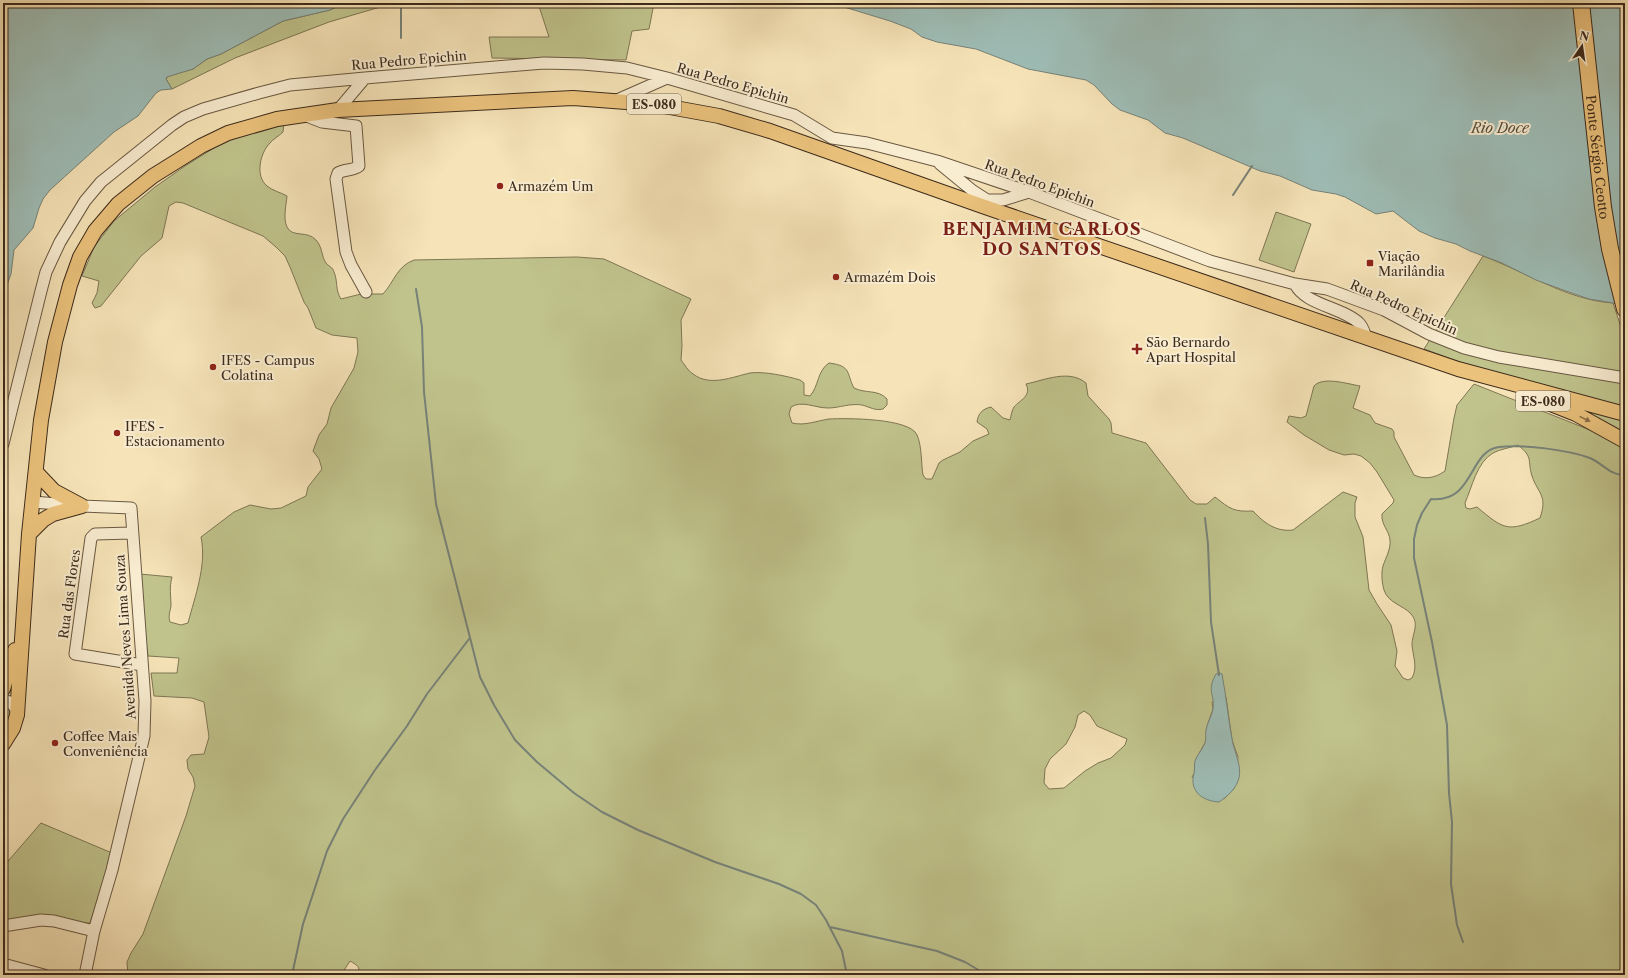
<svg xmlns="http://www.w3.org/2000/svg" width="1628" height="978" font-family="'Libre Caslon Text',serif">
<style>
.green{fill:#c0c38c;stroke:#7e7654;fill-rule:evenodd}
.water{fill:#9ebdb6;stroke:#778278}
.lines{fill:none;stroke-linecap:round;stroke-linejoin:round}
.stream{stroke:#778278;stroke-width:2}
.minor-casing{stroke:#6a5842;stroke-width:13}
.major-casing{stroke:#3c2a1b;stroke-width:16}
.highway-casing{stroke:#3c2a1b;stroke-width:18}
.minor{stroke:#f9edd1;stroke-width:11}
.major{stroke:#ebc27c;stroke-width:14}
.highway{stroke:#ebc27c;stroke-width:16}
.oneway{fill:#8b6e47}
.poi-dot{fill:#8f2418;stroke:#f9edd1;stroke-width:1.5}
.labels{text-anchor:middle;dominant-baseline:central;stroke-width:4;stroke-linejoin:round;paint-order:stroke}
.shield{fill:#f9edd1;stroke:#756452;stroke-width:1}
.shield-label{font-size:12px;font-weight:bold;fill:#3c2a1b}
.street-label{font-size:13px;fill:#3c2a1b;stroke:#f9edd1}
.poi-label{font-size:13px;fill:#3c2a1b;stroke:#f9edd1;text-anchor:start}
.water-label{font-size:14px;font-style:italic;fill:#544f42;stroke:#f9edd1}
.district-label{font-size:17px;font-weight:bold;letter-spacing:1px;fill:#7a1f14;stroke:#f9edd1}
</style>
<rect width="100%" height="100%" fill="#f6e4b8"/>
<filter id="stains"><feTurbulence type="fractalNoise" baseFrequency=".005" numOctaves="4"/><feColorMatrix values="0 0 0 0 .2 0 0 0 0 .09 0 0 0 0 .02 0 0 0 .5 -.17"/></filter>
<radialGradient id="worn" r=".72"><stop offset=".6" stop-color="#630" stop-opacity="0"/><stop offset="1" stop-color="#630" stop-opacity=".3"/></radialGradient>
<path class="green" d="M345,3H394L329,22L235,58L172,89L166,79L167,77L176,73L193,69L207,59L221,54L283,21L330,10Z
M538,3H654L649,29L632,31L626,60L492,58L489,37H549Z
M284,122L283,132C279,136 273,139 269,144C260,154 255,176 267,186C273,191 280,192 287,196C286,206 283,218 287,227C292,238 307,230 316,240C323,248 321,256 326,263C328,266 333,267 334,272C338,281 335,290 341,299L361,294H383C394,282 397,266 414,260L577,257L604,259L691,299L681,320L682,346L681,360C685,365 688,371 693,374C710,387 732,377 750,373C763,371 787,376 800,380L804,383V395L810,396C819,386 817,371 829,363C852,366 846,373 854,388C866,394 878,389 887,399V405L883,409C875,411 870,407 862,405C850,403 839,408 828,408C815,408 802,400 791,407L789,414L792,423C805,426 816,421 829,419C846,418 910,418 917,435C922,446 921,463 923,475L926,479H932L939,463L943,460L960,452L973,441L989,434L987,429L977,422C978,414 982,409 991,407L1003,418L1010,420C1011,416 1012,410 1014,407C1020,400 1032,396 1026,384C1045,380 1069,369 1086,383L1088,396L1109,419L1111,423L1112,433L1146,443L1190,500L1196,504H1207L1215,497C1230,509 1234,512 1253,511C1264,523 1276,532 1293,530L1343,492L1357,497L1355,503V517L1363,537L1369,590L1377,604L1391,625L1397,651L1395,666L1403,678L1408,680L1412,678C1418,667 1413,657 1412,645C1412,634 1420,624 1411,614C1403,605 1388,603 1384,590C1382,583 1381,573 1383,566C1386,557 1391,549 1390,540C1389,530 1381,525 1382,514L1393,503L1394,500L1377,472L1370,463L1361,456L1354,454L1344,455L1329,450L1304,435L1287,422L1289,416L1301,418L1306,416L1314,386C1323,376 1348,384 1360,386L1353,408L1370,415L1375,423L1392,429L1394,432V437L1414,475C1425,480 1435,478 1445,471L1454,418L1457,405L1474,384L1600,434L1625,449V975H358C361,967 357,965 350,961L341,975H128L127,962L131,953L143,934L186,816L195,786L193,777L188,769L187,760L191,755L204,754L209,737L204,702L192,698L154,696L151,673H177L179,658L148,656L140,600V574L172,577C169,588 171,595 171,606C170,612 168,616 170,622L181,625L188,623C195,596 207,565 201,537L234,512L250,505L271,509L281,508L306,496L308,487L322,469L319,459L313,451L319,435L327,424L331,408L354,368L358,352L357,338L332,335L316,328L308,308L304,302L290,267L285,256L276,247L263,236L183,203L176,202L169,206L162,238L141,256L101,306L95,308L92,303L97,293L99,281L82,276L94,247L114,221L155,187L185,166L225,141ZM1518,445C1534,458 1527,460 1532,476C1538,494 1548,495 1540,518C1508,533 1503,529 1477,507L1470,509L1466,508L1465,503C1472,487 1477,462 1493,453C1500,449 1510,448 1518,445ZM1226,697L1232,740L1238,757L1234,789L1224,799L1192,777L1195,772L1196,759L1206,741L1207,726L1213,709L1212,702ZM1084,711L1090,715L1097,726L1127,739L1125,745L1111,758L1098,763L1085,771L1064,788L1049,789L1044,783L1045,769L1050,759L1066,744L1075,727L1078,715Z
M1276,212L1311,224L1294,272L1259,260Z
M1483,256C1526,272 1567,300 1613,303L1625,339V408L1482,370L1424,349Z
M1559,401L1625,419V433Z
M41,823L112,853L90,923L3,925V867Z"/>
<path class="water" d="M3,3H345L330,10L283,21L221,54L207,59L193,69L167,77L166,79L172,89L161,90L156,93L138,116L114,132L50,190L43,199L39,208L33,228L14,250L11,274L3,296Z
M831,3H1625V308L1613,303L1589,299L1566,291L1536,280L1502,263L1470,251L1456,244L1435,238L1419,231L1393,211L1376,214L1345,197L1336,194L1312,190L1280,176L1260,171L1183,138L1165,133L1148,120L1120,110L1112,104L1094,85L1086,80L1028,69L976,49L937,42L922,37L911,29L890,21Z
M1220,673L1222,674C1226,695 1228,717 1232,739C1234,752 1242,765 1239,778C1236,789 1228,796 1219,802C1202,801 1189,791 1194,773C1195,769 1194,765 1195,761C1197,755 1202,750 1204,745C1207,740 1205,735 1206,730C1207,723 1212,716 1213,709C1215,693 1206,692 1216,674Z"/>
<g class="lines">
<path class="stream" d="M401,38V3
M1233,195L1252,166
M416,289L422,327L424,392L436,504L480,677L494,705L515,740L537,762L574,793L602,812L638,830L715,862L779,884L801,894L816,905L826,920L842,951L847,975
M1205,518L1208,544L1211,622L1219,675
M830,927L937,951L965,962L987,975
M1463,942L1457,925L1451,884L1452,822L1449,793L1447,725L1432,642L1414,558V539L1417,525L1422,513L1431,499C1475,503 1468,451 1499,447C1523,444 1568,450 1590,458C1602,463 1611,476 1625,475
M292,975L303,924L310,903L327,851L343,819L375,770L407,726L427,694L469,639"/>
<defs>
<path id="minor" d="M617,100L667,78
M338,110L365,78
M304,115L322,122L356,126L359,166C353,171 344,169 338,173L336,179L346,252L351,265L366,292
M940,164L973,191L987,200L985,207
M987,200H1003L1029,192
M1295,284C1305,305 1342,307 1359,323C1363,327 1364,332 1366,337
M3,444L41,291L46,272L60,242L85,201L101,182L172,125L184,117L203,109L259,93L290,85L365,78L544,63L583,64L627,68L667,78L794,115L832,138L867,143L937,161L1029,192L1210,261L1295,284L1327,289L1384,310L1429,334L1464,348L1499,357L1625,378
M33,502L82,506L131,508L145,701L144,736L112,870L94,931L85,975
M132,533L95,534L91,538L75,654L142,665
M3,700L10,702L17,710
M3,926L41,920L54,921L94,931
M3,964L44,975"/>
<path id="major" d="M1533,397L1576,414L1625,441
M36,472L54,491L82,506
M29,534L43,520L53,514L82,506
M3,689L15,650
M3,744L13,728L17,715L29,534L41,420L55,342L70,285L80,257L95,231L118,204L153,176L201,146L228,133L277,119L338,110L573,98L653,104L719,116L770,131L985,207L1458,369L1625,414"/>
<g id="highway">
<path id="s1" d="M1581,3L1603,207L1610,249L1625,309"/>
</g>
</defs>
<use href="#minor" class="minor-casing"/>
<use href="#major" class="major-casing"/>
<use href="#highway" class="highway-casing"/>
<use href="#minor" class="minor"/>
<use href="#major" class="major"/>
<use href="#highway" class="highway"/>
</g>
<defs><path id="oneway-solid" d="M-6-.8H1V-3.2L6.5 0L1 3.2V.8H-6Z"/></defs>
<use class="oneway" href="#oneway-solid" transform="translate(1585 419) rotate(26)"/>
<g class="poi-dot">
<circle cx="500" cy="186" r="4"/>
<rect x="1366" y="259" width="8" height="8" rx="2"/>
<circle cx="836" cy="277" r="4"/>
<path d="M1135 343h4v4h4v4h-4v4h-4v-4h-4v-4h4z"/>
<circle cx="213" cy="367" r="4"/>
<circle cx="117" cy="433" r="4"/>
<circle cx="55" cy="743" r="4"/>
</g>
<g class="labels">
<g class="shield">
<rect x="627" y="94" width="54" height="20" rx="3"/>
<rect x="1516" y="391" width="54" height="20" rx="3"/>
</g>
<g class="shield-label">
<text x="654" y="104">ES-080</text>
<text x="1543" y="401">ES-080</text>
</g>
<g class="street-label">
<text transform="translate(409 60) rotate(-5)">Rua Pedro Epichin</text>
<text transform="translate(733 83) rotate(16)">Rua Pedro Epichin</text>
<text stroke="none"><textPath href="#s1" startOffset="155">Ponte Sérgio Ceotto</textPath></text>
<text transform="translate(1040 183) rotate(20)">Rua Pedro Epichin</text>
<text transform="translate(1404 307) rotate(24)">Rua Pedro Epichin</text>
<text transform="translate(69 594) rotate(-82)">Rua das Flores</text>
<text transform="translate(125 637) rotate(-94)">Avenida Neves Lima Souza</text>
</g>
<g class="poi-label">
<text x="508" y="186">Armazém Um</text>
<text x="1378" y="256">Viação<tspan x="1378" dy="15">Marilândia</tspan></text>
<text x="844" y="277">Armazém Dois</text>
<text x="1146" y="342">São Bernardo<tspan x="1146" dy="15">Apart Hospital</tspan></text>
<text x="221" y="360">IFES - Campus<tspan x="221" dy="15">Colatina</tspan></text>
<text x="125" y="426">IFES -<tspan x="125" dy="15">Estacionamento</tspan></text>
<text x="63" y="736">Coffee Mais<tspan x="63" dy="15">Conveniência</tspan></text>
</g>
<g class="water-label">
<text x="1500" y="128">Rio Doce</text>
</g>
<g class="district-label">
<text x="1042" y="229">BENJAMIM CARLOS<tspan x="1042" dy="20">DO SANTOS</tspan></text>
</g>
</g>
<rect width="1628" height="978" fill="none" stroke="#f6e4b8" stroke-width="16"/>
<rect x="4" y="4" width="1620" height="970" fill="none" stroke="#3c2a1b" stroke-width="2"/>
<rect x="8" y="8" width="1612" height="962" fill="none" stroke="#3c2a1b"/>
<g transform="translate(1582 46) rotate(13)" stroke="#f9edd1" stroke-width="3" paint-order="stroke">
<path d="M0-3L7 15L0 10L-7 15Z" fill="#3c2a1b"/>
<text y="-6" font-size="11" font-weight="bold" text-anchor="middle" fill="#3c2a1b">N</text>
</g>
<rect width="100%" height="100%" filter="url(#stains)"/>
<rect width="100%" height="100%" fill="url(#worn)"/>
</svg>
